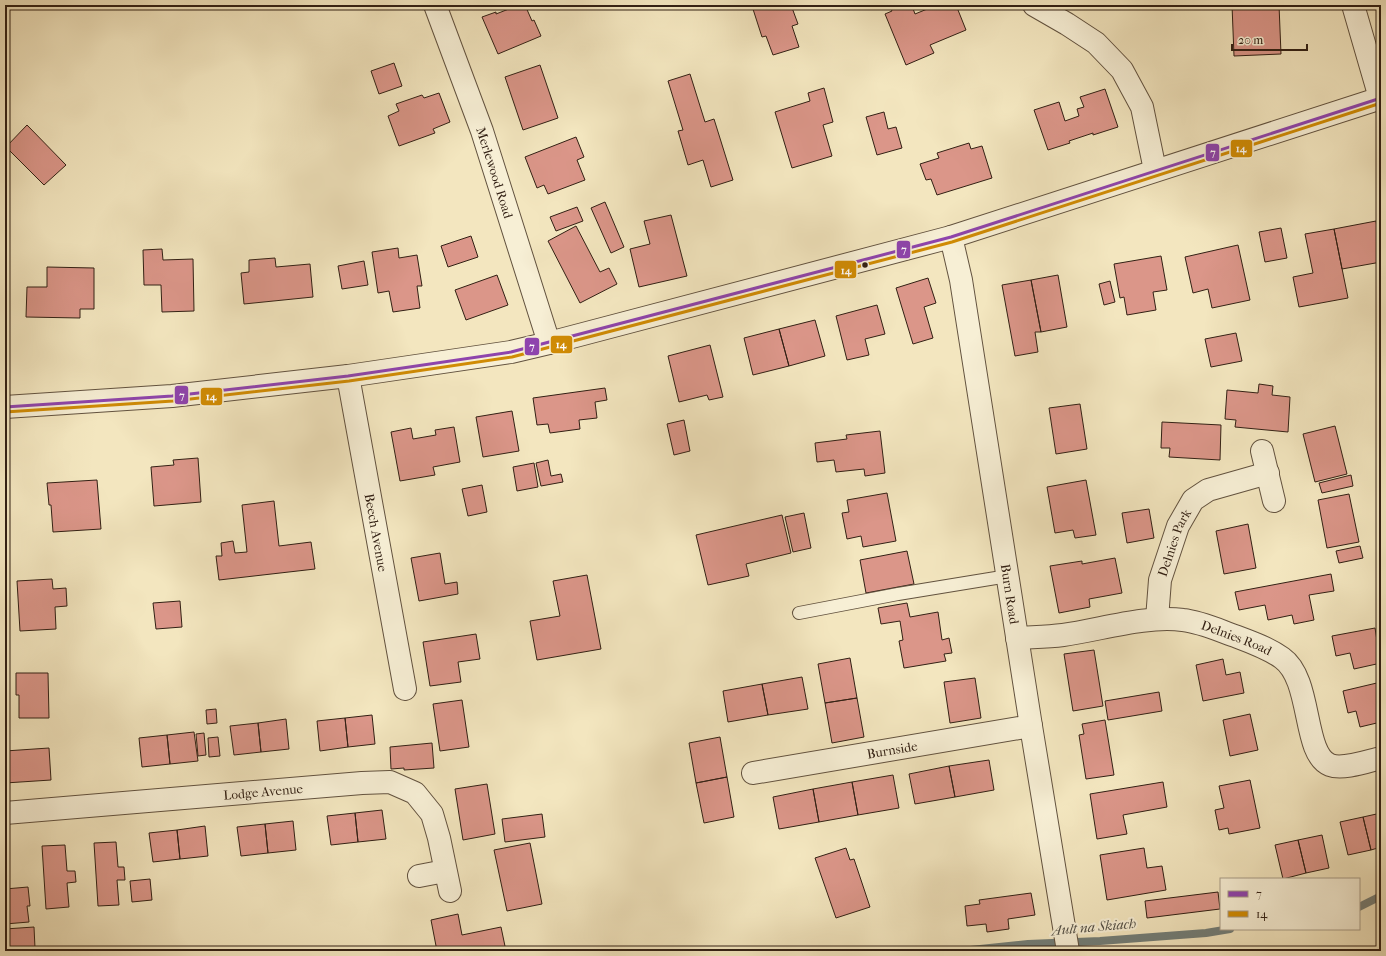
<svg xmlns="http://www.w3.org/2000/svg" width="1386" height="956" font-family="'IM FELL French Canon',serif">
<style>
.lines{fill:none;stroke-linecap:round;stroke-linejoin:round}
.stream{stroke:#737e78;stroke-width:8}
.building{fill:#db9689;stroke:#322014}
.service-casing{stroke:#62523f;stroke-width:14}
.minor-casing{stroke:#62523f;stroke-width:24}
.service{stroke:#f7efd5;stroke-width:12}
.minor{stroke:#f7efd5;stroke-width:22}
.bus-1-casing{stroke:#f7efd5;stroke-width:6}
.bus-2-casing{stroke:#f7efd5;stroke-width:6}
.bus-1{stroke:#8e44ad;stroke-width:3}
.bus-2{stroke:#d08b04;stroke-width:3}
.bus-dot{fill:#322014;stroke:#f7efd5;stroke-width:1.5}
.labels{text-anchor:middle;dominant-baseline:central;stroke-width:4;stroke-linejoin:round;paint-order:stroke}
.street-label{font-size:13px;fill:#322014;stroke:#f7efd5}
.water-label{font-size:14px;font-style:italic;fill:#524f46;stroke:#f7efd5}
.line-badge{stroke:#f7efd5;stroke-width:1.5}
.badge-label{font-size:11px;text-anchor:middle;font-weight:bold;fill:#fff}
</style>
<rect width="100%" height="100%" fill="#f3e6bf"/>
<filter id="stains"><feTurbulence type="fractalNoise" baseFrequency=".005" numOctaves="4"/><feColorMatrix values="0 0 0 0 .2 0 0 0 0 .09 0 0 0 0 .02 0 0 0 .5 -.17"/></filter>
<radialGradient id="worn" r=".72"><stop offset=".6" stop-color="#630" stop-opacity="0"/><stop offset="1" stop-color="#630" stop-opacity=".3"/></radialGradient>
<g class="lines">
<path class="stream" d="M1359,907L1381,896
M961,951L1028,944L1100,941L1206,933L1230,929"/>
</g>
<path class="building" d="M519,5H525L532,21L534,20L541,36L498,54L482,17L496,12V14Z
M754,5H791L798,24L792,26L799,47L773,55L766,36L762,37L752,6Z
M889,5H915L912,6L915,14L937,5H956L966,30L930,45L934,53L906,65L885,14L892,11Z
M1232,5H1279L1281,54L1234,56Z
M394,63L402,86L379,94L371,71Z
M540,65L558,118L523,130L505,77Z
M690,74L705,122L714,119L733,180L711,187L703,160L688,165L678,131L683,130L668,81Z
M824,88L833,122L823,125L832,156L792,168L775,112L810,101L808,93Z
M1105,89L1118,127L1093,135V133L1069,141L1070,143L1048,150L1034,110L1059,102L1065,121L1079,116L1077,109L1084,107L1080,97Z
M439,93L450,122L433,129L435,133L399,146L388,116L399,111L396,104L422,95L424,98Z
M884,112L888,129L896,127L902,148L877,155L866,117Z
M27,125L66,165L44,185L6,147Z
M576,137L584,157L577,160L585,180L548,194L544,185L537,188L525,157Z
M969,143L971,149L982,146L992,178L937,195L931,179L926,180L920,164L939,158L937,153Z
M605,202L624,247L611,253L591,208Z
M577,207L583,221L556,231L550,217Z
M671,215L687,276L639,287L630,249L650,244L644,221Z
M1376,221L1379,240H1381V262L1342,269L1334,229Z
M576,226L600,272L609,268L617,284L580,303L548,241Z
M1281,228L1287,258L1265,262L1259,232Z
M1334,229L1348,298L1299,307L1293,277L1313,273L1305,234Z
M471,236L478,257L448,267L441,246Z
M1238,245L1250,300L1212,308L1208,289L1193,293L1185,257Z
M398,248L399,258L417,255L422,286H417L420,308L393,312L389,291L378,293L372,252Z
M162,249L163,260L193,259L194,311L162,312L161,285H144L143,250Z
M1161,256L1167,290L1153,292L1156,310L1127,315L1124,297L1120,298L1114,264Z
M275,258L276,267L310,264L313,297L244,304L241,273L249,272V260Z
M364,261L368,285L342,289L338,266Z
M47,267L94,268V309H80V318L26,317L27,287H47Z
M497,275L508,305L466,320L455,290Z
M1058,275L1067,327L1041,332L1031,280Z
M928,278L936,303L924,307L933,338L913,344L896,288Z
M1031,280L1041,332H1035L1038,352L1015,356L1002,285Z
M1110,281L1115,302L1104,305L1099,284Z
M877,305L885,334L865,339L869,355L847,360L836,316Z
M815,320L825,356L789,366L779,329Z
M779,329L789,366L753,375L744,338Z
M1236,333L1242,361L1211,367L1205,339Z
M710,345L723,397L709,400L707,395L679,402L668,356Z
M1259,384L1273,386L1272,395L1290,397L1288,432L1235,427L1236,420L1225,419L1227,390L1258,393Z
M605,388L607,400L595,402L597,418L579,420L580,429L550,433L548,424L537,425L533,398Z
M1080,404L1087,449L1056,454L1049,408Z
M512,411L519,451L483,457L476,417Z
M684,420L690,451L674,455L667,424Z
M1162,422L1221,425L1220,460L1169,457L1170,448H1161Z
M1335,426L1347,474L1315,482L1303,434Z
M454,427L460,462L433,467L435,475L400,481L391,432L411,428L413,439L436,435L435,430Z
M880,431L885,473L865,476L864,469L836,472L834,460L817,462L815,443L847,439L846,435Z
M198,458L201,502L154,506L151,467L174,465L173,460Z
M548,460L551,476L561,474L563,482L541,486L536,463Z
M534,463L538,487L517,491L513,467Z
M1351,475L1353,486L1322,493L1319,483Z
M97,480L101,529L53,532L51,505H49L47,483Z
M1086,480L1096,535L1075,538L1073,530L1055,533L1047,487Z
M482,485L487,512L468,516L462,489Z
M887,493L896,541L863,547L861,536L847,539L842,513L849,512L847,500Z
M1349,494L1359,542L1327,548L1318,500Z
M274,501L279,546L311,542L315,569L219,580L216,556H222L221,543L233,541L235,553L247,552L242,505Z
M1149,509L1154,538L1127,543L1122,513Z
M804,513L811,548L793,552L785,517Z
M782,515L791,553L746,564L749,576L708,585L696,535Z
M1248,524L1256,568L1224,574L1216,531Z
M1360,546L1363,558L1339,563L1336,551Z
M907,551L914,584L866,593L860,560Z
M440,553L445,584L457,582L458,594L419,601L411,558Z
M1115,558L1122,593L1089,599L1090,607L1059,613L1050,566L1082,561V564Z
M1331,574L1334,591L1309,595L1314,620L1294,624L1292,615L1268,620L1265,605L1239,610L1235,592Z
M587,575L601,649L537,660L530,621L560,616L553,581Z
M52,579L53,589L66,588L67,606L55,607L56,629L20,631L17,581Z
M180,601L182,627L156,629L153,603Z
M907,603L910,617L938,612L942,640L949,638L952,653L944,654L946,661L904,668L899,641L903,640L900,621L881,624L878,608Z
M1375,628L1378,647L1381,646V663L1354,669L1350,653L1336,656L1332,636Z
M476,634L480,659L458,662L461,682L430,686L423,642Z
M1094,650L1103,706L1073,711L1064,654Z
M850,658L857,698L825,703L818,664Z
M1223,659L1226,675L1240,672L1244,693L1203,701L1196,665Z
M16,673H48L49,718H19V695H16Z
M802,677L808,709L768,715L762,684Z
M975,678L981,718L950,723L944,682Z
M1381,682V722L1360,727L1356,711L1348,713L1343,691Z
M762,684L768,715L728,722L723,691Z
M1159,692L1162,711L1108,720L1105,701Z
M857,698L864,737L832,743L825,703Z
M462,700L469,747L440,751L433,704Z
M216,709L217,723L207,724L206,710Z
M1250,714L1258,750L1230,756L1223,720Z
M372,715L375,744L348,747L345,718Z
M345,718L348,747L320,751L317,721Z
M286,719L289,749L261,752L258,723Z
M1105,720L1114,775L1086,779L1079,735L1084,734L1082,724Z
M258,723L261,752L234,755L230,726Z
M194,732L198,761L170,764L167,735Z
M204,733L206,755L198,756L196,734Z
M167,735L170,764L142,767L139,738Z
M218,737L220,756L209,757L208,738Z
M720,737L727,777L696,783L689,743Z
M432,743L434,768L404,770V768L391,769L390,747Z
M49,748L51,780L5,783V751Z
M989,760L994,790L955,797L949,766Z
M949,766L955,797L915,804L909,774Z
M893,775L899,808L858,815L852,782Z
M727,777L734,817L704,823L696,783Z
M1250,780L1260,828L1229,834L1228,828L1219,830L1215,810L1224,808L1219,786Z
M852,782L858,815L819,822L813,789Z
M1163,782L1167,807L1123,815L1127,834L1097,839L1090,794Z
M487,784L495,834L463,840L455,789Z
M813,789L819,822L779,829L773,797Z
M382,810L386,839L358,842L355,813Z
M355,813L358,842L331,845L327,816Z
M1381,813V847L1371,850L1363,817Z
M542,814L545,837L505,842L502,819Z
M1363,817L1371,850L1348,855L1340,822Z
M293,821L296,850L268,853L265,824Z
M265,824L268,853L241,856L237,827Z
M205,826L208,856L180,859L177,830Z
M177,830L180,859L153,862L149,833Z
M1322,835L1329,868L1306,873L1298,840Z
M1298,840L1306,873L1283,879L1275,845Z
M116,842L118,867H124L125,880H117L119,905L98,906L94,843Z
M530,843L542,904L507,911L494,850Z
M65,845L67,871H75L76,882L67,883L69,907L46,909L42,846Z
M846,848L850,860L854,859L870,907L836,918L815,858Z
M1144,848L1147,868L1162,866L1166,890L1107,900L1100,855Z
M150,879L152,900L132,902L130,881Z
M28,887L30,906H27L29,922L5,924V889Z
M1218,892L1220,909L1147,918L1145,901Z
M1031,893L1035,915L1008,919L1009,929L987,932L986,924L967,926L965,906L980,904L979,900Z
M458,914L462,935L501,927L506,951H437L431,920Z
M34,927L35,948L5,950V929Z"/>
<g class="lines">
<defs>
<path id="service" d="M799,613L898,594L1008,576"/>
<g id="minor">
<path id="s1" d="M435,5L482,131L549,343"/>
<path d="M1034,5L1067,24L1096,43L1122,70L1142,107L1155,170"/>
<path d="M1353,5L1380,98"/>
<path id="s2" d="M951,237L961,280L1031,726L1068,951"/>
<path id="s3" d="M348,376L405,689"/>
<path d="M5,407L172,396L348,376L511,352L549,343L951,237L1381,98"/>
<path d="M1262,451L1274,501"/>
<path id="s4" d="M1157,619L1160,580L1178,526L1193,500L1208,490L1268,473"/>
<path id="s5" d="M1017,638C1033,637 1048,637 1063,635C1100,630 1146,615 1183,620C1201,622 1218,630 1235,636C1251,642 1268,648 1282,658C1313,680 1302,754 1330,765C1343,770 1368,761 1381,758"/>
<path id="s6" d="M753,773L1031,726"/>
<path id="s7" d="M5,813L362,783L390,782L415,793L432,814L439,838L450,891"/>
<path d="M419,876L445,871"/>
</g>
</defs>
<use href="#service" class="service-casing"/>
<use href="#minor" class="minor-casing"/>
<use href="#service" class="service"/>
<use href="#minor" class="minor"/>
<defs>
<path id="bus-1" d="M5,407L172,396L348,376L511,352L951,237L1381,98"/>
<path id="bus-2" d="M5,412L173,401L349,381L512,357L952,242L1381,103"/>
</defs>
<use href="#bus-1" class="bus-1-casing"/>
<use href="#bus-2" class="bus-2-casing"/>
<use href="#bus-1" class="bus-1"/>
<use href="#bus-2" class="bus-2"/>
</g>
<circle class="bus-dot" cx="865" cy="265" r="3.5"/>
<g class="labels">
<g class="street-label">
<text stroke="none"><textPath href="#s1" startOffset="178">Merlewood Road</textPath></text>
<text stroke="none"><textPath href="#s3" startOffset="159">Beech Avenue</textPath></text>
<text stroke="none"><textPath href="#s4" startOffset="79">Delnies Park</textPath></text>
<text stroke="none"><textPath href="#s2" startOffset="362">Burn Road</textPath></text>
<text stroke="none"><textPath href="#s5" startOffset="224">Delnies Road</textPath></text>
<text stroke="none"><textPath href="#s6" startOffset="141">Burnside</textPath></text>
<text stroke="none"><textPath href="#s7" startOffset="259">Lodge Avenue</textPath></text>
</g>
<g class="water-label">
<text transform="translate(1094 927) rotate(-5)">Ault na Skiach</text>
</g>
</g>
<g class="line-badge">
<rect x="1230" y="139" width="23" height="19" rx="4" fill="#d08b04"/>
<rect x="1205" y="143" width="15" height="19" rx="4" fill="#8e44ad"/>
<rect x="896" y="240" width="15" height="19" rx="4" fill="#8e44ad"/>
<rect x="834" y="260" width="23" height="19" rx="4" fill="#d08b04"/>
<rect x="550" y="335" width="23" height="19" rx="4" fill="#d08b04"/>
<rect x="524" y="337" width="16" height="19" rx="4" fill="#8e44ad"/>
<rect x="174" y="385" width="15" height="20" rx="4" fill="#8e44ad"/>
<rect x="200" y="387" width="23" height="19" rx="4" fill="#d08b04"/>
</g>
<g class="badge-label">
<text x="1241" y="152">14</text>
<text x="1213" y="156">7</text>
<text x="904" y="253">7</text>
<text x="846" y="274">14</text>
<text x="561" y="348">14</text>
<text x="532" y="350">7</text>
<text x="182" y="399">7</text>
<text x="211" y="400">14</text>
</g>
<rect width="1386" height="956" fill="none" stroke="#f3e6bf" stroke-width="20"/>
<rect x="6" y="6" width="1374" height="944" fill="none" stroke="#322014" stroke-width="2"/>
<rect x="10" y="10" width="1366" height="936" fill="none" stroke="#322014"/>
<rect x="1220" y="878" width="140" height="52" fill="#f7efd5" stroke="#a89c88"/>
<rect x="1228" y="891" width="20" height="6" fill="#8e44ad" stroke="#a89c88"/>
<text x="1256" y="898" font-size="12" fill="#322014">7</text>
<rect x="1228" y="911" width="20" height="6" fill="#d08b04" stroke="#a89c88"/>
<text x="1256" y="918" font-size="12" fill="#322014">14</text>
<path d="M1232 44v6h75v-6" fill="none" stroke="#322014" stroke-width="2"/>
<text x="1238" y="44" font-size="12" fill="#322014" stroke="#f7efd5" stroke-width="3" paint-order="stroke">20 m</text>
<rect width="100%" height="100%" filter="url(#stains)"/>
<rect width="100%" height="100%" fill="url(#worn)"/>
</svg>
